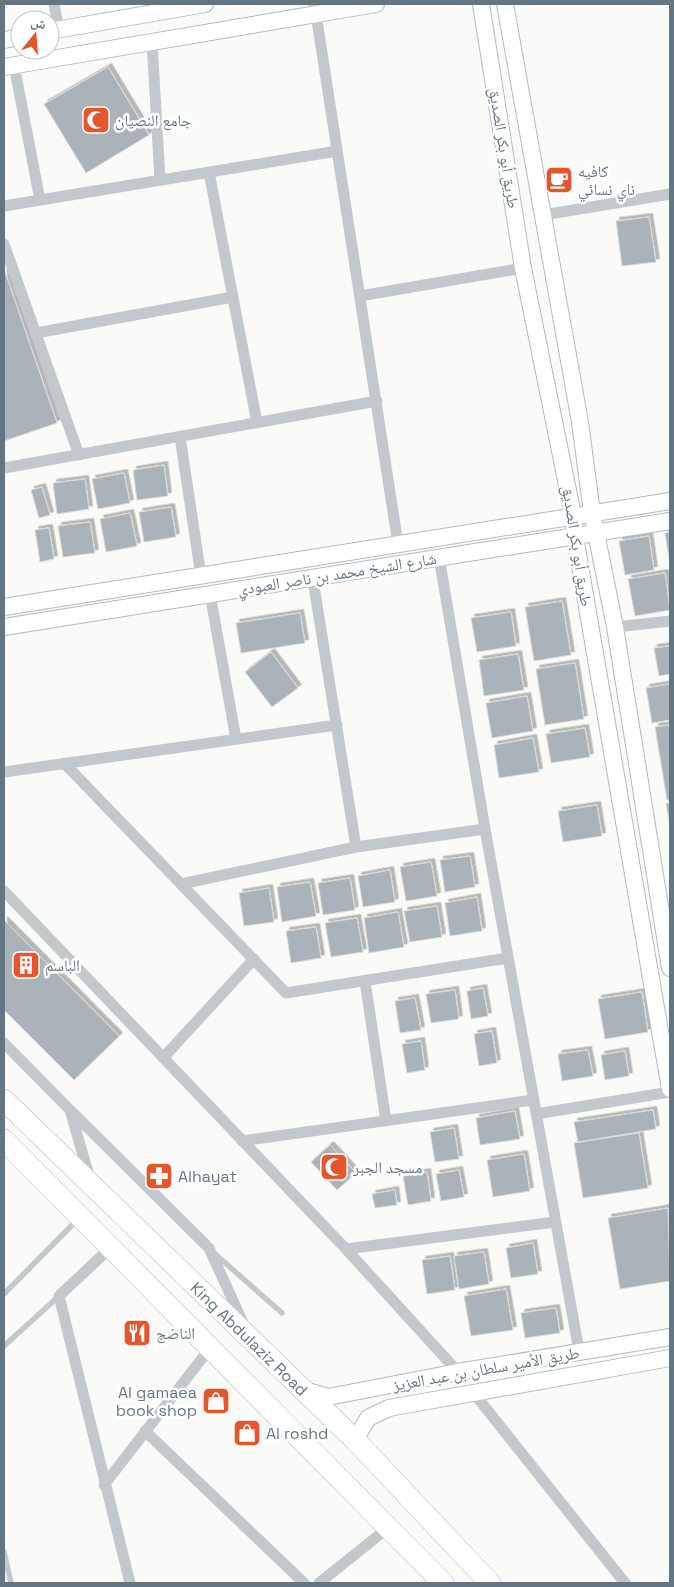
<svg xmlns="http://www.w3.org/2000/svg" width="674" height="1587" font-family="'Space Grotesk','Noto Naskh Arabic',sans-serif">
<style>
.building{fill:#aab3b9;stroke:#dcdcda;filter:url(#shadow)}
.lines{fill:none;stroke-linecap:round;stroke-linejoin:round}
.secondary-casing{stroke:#b3babf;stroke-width:18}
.highway-casing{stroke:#b4b9bd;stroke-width:22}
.lane{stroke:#c3c8cc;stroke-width:5.5}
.street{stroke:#c3c8cc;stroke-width:11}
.secondary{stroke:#fff;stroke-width:16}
.highway{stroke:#fff;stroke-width:21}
.labels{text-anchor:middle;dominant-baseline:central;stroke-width:5;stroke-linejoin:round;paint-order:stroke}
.poi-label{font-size:16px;fill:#657683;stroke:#fff;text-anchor:start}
.street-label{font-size:16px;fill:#657683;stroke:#fff}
</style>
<defs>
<filter id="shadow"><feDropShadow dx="3.5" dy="-3.5" stdDeviation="0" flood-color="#0004"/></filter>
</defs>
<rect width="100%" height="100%" fill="#fafaf8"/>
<path class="building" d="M108,67L149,135L86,173L44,104Z
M649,217L656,262L622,266L616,221Z
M4,269L57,423L4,441Z
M164,465L168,496L137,500L133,470Z
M124,473L130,503L98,509L92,479Z
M85,479L89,509L57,514L53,483Z
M42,487L50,515L39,518L31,490Z
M171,507L176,537L144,542L139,512Z
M130,513L137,546L106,552L100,519Z
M90,522L95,553L63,557L58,526Z
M49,528L54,559L40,562L35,530Z
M670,532V564L665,533Z
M649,536L654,570L625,575L619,541Z
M665,573L670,610L635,616L628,579Z
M562,601L571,655L534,661L525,607Z
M511,612L516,646L477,652L471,618Z
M300,613L305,643L241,653L236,623Z
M670,646V674L659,676L654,648Z
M271,652L298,688L272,707L245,672Z
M518,654L524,690L484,696L479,660Z
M575,663L584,719L545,725L536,669Z
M670,684V720L652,723L646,688Z
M527,696L533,731L492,738L486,703Z
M670,725V800H667L655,727Z
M585,728L590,757L551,763L546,734Z
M533,738L539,772L499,778L494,745Z
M666,803H670V827Z
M597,805L602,836L563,842L558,811Z
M470,856L475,887L445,892L440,860Z
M431,862L437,896L406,901L400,867Z
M390,870L395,902L363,907L358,876Z
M350,878L355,910L323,915L318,883Z
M310,882L316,916L282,922L277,887Z
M269,888L274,922L244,926L239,893Z
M477,897L482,931L450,936L445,903Z
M437,906L442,937L410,942L404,911Z
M398,912L404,947L369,953L364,918Z
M357,918L363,952L331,957L325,923Z
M4,920L119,1036L74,1080L4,1010Z
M316,927L321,958L291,963L286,931Z
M483,988L488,1016L471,1019L467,991Z
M455,990L459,1019L431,1023L426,994Z
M642,992L648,1032L605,1039L598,999Z
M415,998L421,1030L400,1033L395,1001Z
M492,1031L497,1063L479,1066L474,1034Z
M421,1041L425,1070L407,1073L402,1044Z
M588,1050L593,1076L562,1081L558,1054Z
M625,1051L629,1076L605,1080L601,1055Z
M653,1110L656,1129L578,1142L574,1122Z
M515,1111L520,1139L480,1145L476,1118Z
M454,1128L459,1159L435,1162L430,1132Z
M639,1133L648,1188L583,1198L574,1143Z
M330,1145L356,1173L337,1190L311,1162Z
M524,1154L530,1191L493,1197L487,1160Z
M459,1170L464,1197L441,1201L436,1174Z
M427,1172L431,1201L408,1205L403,1176Z
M395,1190L397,1205L375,1208L372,1194Z
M668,1208L670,1281L620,1289L608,1218Z
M533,1243L538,1274L511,1278L506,1248Z
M484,1252L489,1284L459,1289L454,1256Z
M450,1256L455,1290L427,1294L422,1260Z
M506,1289L513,1330L471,1336L464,1296Z
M556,1308L560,1333L525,1338L521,1313Z"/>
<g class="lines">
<defs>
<path id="secondary" d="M481,4L523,268L573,515L575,537L670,1089
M505,4L580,422L592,513L615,627L670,968
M50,31L205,4
M4,40L20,37
M4,67L376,4
M4,607L670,501
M4,627L670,521
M304,1390L328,1397L458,1372L670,1337
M355,1440L368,1418L389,1408L670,1358"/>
<path id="highway" d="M4,1100L355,1440L490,1583
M4,1140L443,1583"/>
</defs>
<use href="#secondary" class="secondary-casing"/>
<use href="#highway" class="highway-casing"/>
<path class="lane" d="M214,1253L282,1313
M4,1294L77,1220
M4,1346L59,1296
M4,1552L11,1583"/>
<path class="street" d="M54,4L59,30
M313,4L316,14L398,544
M152,42L160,180
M14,65L40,200
M209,172L257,423
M4,206L337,151
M543,215L670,194
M4,244L79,455
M360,296L523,268
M36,333L233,297
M180,437L201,576
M4,468L377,401
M439,557L485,829L579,1351
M313,580L356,847
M210,594L236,739
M615,627L670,621
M64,763L286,993L508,958
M4,772L337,725
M181,884L356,847L485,829
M4,891L346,1249L458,1372
M365,981L386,1121
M4,1043L70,1110L90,1179
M163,1058L254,959
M70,1110L209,1248L244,1325
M536,1114L670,1092
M242,1141L533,1100
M110,1248L59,1296L130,1583
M346,1249L555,1222
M473,1392L625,1583
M145,1431L304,1583
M104,1485L210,1348
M319,1583L388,1528"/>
<use href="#secondary" class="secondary"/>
<use href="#highway" class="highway"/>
</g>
<defs>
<symbol id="mosque-square" viewBox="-11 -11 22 22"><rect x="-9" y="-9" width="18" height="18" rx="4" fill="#e4572e" stroke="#fff"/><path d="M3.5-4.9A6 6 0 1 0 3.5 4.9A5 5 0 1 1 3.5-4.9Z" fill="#fff"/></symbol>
<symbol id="cafe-square" viewBox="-11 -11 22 22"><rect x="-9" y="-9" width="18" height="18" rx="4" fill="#e4572e" stroke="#fff"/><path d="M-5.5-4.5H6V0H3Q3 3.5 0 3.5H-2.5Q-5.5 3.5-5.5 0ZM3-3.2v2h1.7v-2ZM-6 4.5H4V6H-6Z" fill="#fff"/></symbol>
<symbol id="building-square" viewBox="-11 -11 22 22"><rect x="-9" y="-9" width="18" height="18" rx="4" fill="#e4572e" stroke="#fff"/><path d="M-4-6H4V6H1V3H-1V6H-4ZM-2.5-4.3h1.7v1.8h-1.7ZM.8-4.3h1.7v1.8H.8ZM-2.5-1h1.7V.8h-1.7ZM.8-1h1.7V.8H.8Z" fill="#fff"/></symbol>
<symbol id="pharmacy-square" viewBox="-11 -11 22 22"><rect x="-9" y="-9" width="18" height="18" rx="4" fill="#e4572e" stroke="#fff"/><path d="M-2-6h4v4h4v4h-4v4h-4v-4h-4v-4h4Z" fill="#fff"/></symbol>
<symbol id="restaurant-square" viewBox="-11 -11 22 22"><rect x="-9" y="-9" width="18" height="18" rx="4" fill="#e4572e" stroke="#fff"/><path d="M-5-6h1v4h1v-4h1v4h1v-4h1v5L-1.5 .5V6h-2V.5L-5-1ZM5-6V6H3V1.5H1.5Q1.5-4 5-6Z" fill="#fff"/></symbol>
<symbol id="shop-square" viewBox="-11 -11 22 22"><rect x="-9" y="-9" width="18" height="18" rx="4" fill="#e4572e" stroke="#fff"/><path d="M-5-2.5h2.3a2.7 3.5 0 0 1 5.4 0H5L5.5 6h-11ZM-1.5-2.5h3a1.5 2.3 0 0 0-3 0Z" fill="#fff"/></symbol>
</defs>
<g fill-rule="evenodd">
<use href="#mosque-square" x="80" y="104" width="32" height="32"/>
<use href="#cafe-square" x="543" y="164" width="32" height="32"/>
<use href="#building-square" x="10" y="949" width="32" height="32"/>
<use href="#mosque-square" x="318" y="1151" width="32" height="32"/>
<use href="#pharmacy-square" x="143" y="1160" width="32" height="32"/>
<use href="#restaurant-square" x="121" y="1317" width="32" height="32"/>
<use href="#shop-square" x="200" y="1385" width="32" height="32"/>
<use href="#shop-square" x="231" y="1417" width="32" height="32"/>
</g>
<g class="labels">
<g class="poi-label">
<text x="115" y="120">جامع النصيان</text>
<text x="578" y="171">كافيه<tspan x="578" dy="18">ناي نسائي</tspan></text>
<text x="45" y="965">الباسم</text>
<text x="353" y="1167">مسجد الجبر</text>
<text x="178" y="1176">Alhayat</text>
<text x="156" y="1333">الناضج</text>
<text x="197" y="1392" text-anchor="end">Al gamaea<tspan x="197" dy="18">book shop</tspan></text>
<text x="266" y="1433">Al roshd</text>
</g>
<g class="street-label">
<text transform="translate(504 148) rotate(81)">طريق أبو بكر الصديق</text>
<text transform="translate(577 546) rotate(81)">طريق أبو بكر الصديق</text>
<text transform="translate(337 574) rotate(-9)">شارع الشيخ محمد بن ناصر العبودي</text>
<text transform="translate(249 1339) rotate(44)">King Abdulaziz Road</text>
<text transform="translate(486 1369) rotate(-10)">طريق الأمير سلطان بن عبد العزيز</text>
</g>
</g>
<rect width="674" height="1587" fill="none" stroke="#657683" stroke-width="10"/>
<g transform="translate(35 35) rotate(17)"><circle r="24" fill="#ffffff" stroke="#c1c8cd"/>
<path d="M0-4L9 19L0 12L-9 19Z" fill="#e4572e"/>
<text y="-8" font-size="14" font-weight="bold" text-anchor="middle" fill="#657683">ش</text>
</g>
</svg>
